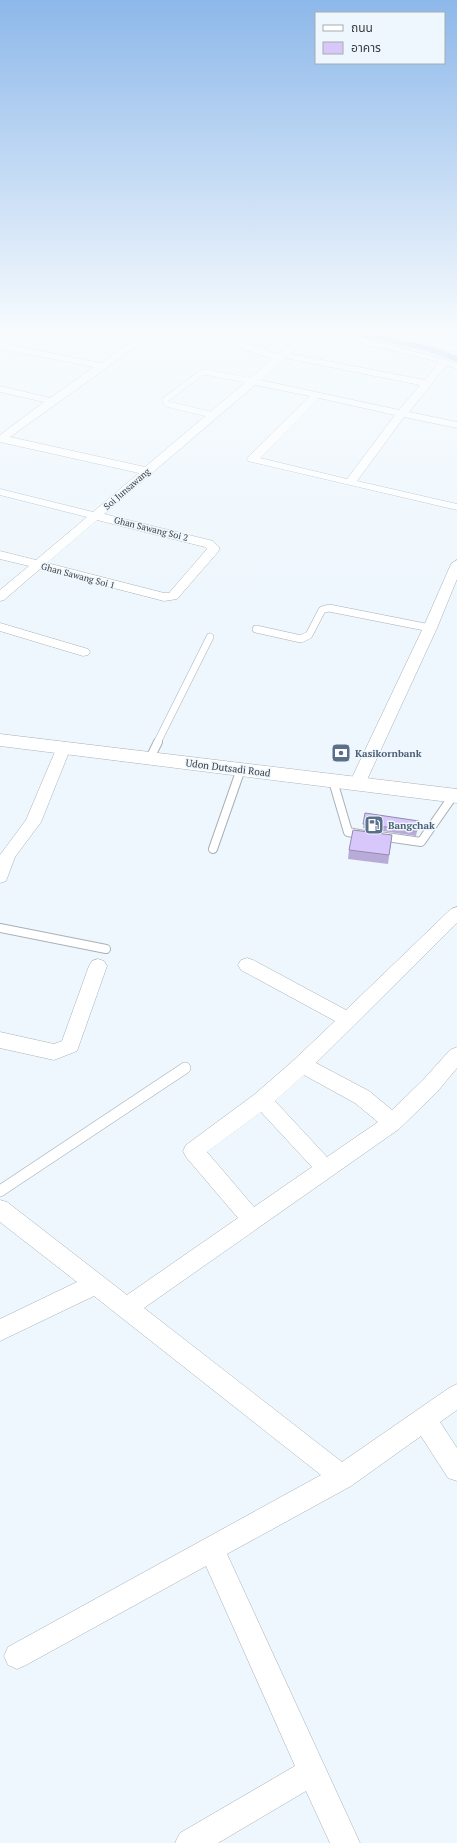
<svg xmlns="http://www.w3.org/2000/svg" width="457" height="1843" font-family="'PT Serif','Noto Sans Thai',serif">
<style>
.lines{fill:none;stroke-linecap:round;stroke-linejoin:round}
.canal{fill:#a4bdec;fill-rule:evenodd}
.service-far3-casing{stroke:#a9b1b7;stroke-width:6}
.service-far2-casing{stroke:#a9b1b7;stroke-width:8}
.service-far1-casing{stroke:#a9b1b7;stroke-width:10}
.service-casing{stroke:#a9b1b7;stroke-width:12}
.minor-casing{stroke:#a9b1b7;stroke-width:1}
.primary-casing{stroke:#a9b1b7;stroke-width:1}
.service-far3{stroke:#fff;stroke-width:5.5}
.service-far2{stroke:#fff;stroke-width:7}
.service-far1{stroke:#fff;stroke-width:8}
.service{stroke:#fff;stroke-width:11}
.minor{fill:#fff;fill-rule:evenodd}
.primary{fill:#fff;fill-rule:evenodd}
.wall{fill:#b9abd7}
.building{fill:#d7c7fa;stroke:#968baf}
.labels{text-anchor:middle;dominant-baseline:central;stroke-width:3;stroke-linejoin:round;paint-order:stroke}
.far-street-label{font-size:9px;fill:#393c3f;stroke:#eef7fd}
.service-label{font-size:10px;font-weight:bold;fill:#4e5e75;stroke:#eef7fd;text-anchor:start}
.street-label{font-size:10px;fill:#393c3f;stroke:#eef7fd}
</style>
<rect width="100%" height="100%" fill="#eef7fd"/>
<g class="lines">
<path class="canal" d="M358,334C384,330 432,347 457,356V362L426,351L360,336Z"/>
<defs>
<path id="service-far3" d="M213,415L167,404L165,400L201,373L206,372L252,381"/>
<path id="service-far2" d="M256,629L301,639L309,635L322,610L329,608L430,628
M157,743L210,637"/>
<path id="service-far1" d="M150,758L158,742
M333,781L348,832L364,835
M379,836L421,842L453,796
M213,849L241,769
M0,928L106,949"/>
<path id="service" d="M0,1191L185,1068"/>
<path id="minor" d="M143,334H147L151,336L10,437L145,467L273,359L205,336L204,334H216L278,354L303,334H312L291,354L425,380L439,362L357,342L341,334H353L363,338L457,363V369L447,365L409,412L457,422V428L404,417L357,481L457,504V510L248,461L247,459L248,457L310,396L255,385L104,514L213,541L219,547V550L217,553L177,599L164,601L40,569L4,600L0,601V590L29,566L0,559V551L36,560L87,517L0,495V489L93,512L139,473L0,442V435L44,402L0,392V386L50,398L94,367L0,349V343L101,363ZM285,358L420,385L399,410L260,380ZM319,398L395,415L347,479L260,458ZM97,520L205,547L207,549L169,593H164L47,563Z
M383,334C407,331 434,340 457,346V352L388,337Z
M457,560V579L437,628L365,784L362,788L357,789L352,788L349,784L423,628L451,564Z
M0,623L88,649L90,652L88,655L83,656L0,631Z
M64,742L69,744L71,747L41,822L15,857L6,881L0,883V855L26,820L57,747L59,744Z
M457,907V923L316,1063L369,1091L392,1110L423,1080L450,1050L457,1047V1068L437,1092L399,1129L144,1308L342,1462L449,1388L457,1384V1410L440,1422L457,1448V1481L448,1478L421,1436L351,1486L227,1554L360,1843H330L306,1791L218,1843H175L180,1833L295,1766L206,1566L26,1665L17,1669L8,1665L4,1656L8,1647L321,1475L94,1296L0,1341V1319L77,1282L0,1222V1200L7,1202L127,1295L238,1218L186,1157L183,1151L186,1145L255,1094L295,1059L335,1021L241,970L238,965L241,960L247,958L253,960L346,1010L451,909ZM304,1075L355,1103L378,1122L327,1157L275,1101ZM261,1112L312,1167L254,1207L207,1152Z
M98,959L104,961L107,966L77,1051L54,1060L0,1048V1032L54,1044L62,1041L89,966L92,961Z"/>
<path id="primary" d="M0,734L457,789V803L0,746Z"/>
</defs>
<use href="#service-far3" class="service-far3-casing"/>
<use href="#service-far2" class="service-far2-casing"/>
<use href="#service-far1" class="service-far1-casing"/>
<use href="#service" class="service-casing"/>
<use href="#minor" class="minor-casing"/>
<use href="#primary" class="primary-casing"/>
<use href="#service-far3" class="service-far3"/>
<use href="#service-far2" class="service-far2"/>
<use href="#service-far1" class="service-far1"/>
<use href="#service" class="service"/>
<use href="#minor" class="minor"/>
<use href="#primary" class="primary"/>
</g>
<path class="wall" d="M365,813L419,821L416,836L363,828Z
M392,835L388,864L348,859L349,850Z"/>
<path class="building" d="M365,813L419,821L417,831L363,824Z
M353,830L392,835L389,855L349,850Z"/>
<linearGradient id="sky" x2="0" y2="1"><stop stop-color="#8db8ea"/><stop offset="0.56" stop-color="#f7fbfe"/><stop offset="1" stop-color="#f7fbfe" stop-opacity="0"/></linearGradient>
<rect width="457" height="592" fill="url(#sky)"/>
<defs>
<symbol id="bank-square" viewBox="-11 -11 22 22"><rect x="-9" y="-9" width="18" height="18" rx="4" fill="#5c6f8a" stroke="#eef7fd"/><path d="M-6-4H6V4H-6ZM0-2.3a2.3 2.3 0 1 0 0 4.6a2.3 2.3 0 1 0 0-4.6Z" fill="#fff"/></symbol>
<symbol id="fuel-square" viewBox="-11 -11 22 22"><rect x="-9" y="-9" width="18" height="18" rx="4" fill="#5c6f8a" stroke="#eef7fd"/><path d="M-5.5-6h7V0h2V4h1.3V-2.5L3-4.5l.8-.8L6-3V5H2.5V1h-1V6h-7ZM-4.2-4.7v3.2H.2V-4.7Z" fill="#fff"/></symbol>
</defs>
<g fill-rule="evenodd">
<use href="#bank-square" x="330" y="742" width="22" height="22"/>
<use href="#fuel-square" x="363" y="814" width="22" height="22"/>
</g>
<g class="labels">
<g class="far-street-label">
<text transform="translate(127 489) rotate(-41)">Soi Junsawang</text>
<text transform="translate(151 529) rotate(14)">Ghan Sawang Soi 2</text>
<text transform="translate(78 576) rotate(15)">Ghan Sawang Soi 1</text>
</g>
<g class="service-label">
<text x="355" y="753">Kasikornbank</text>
<text x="388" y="825">Bangchak</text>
</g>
<g class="street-label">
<text transform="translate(228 768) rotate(7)">Udon Dutsadi Road</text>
</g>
</g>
<rect x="315" y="12" width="130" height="52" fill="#eef7fd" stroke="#a6acb1"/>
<rect x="323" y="25" width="20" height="6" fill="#ffffff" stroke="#a6acb1"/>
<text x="351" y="32" font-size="12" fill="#393c3f">ถนน</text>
<rect x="323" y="42" width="20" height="12" fill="#d7c7fa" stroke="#a6acb1"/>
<text x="351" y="52" font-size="12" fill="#393c3f">อาคาร</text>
</svg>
